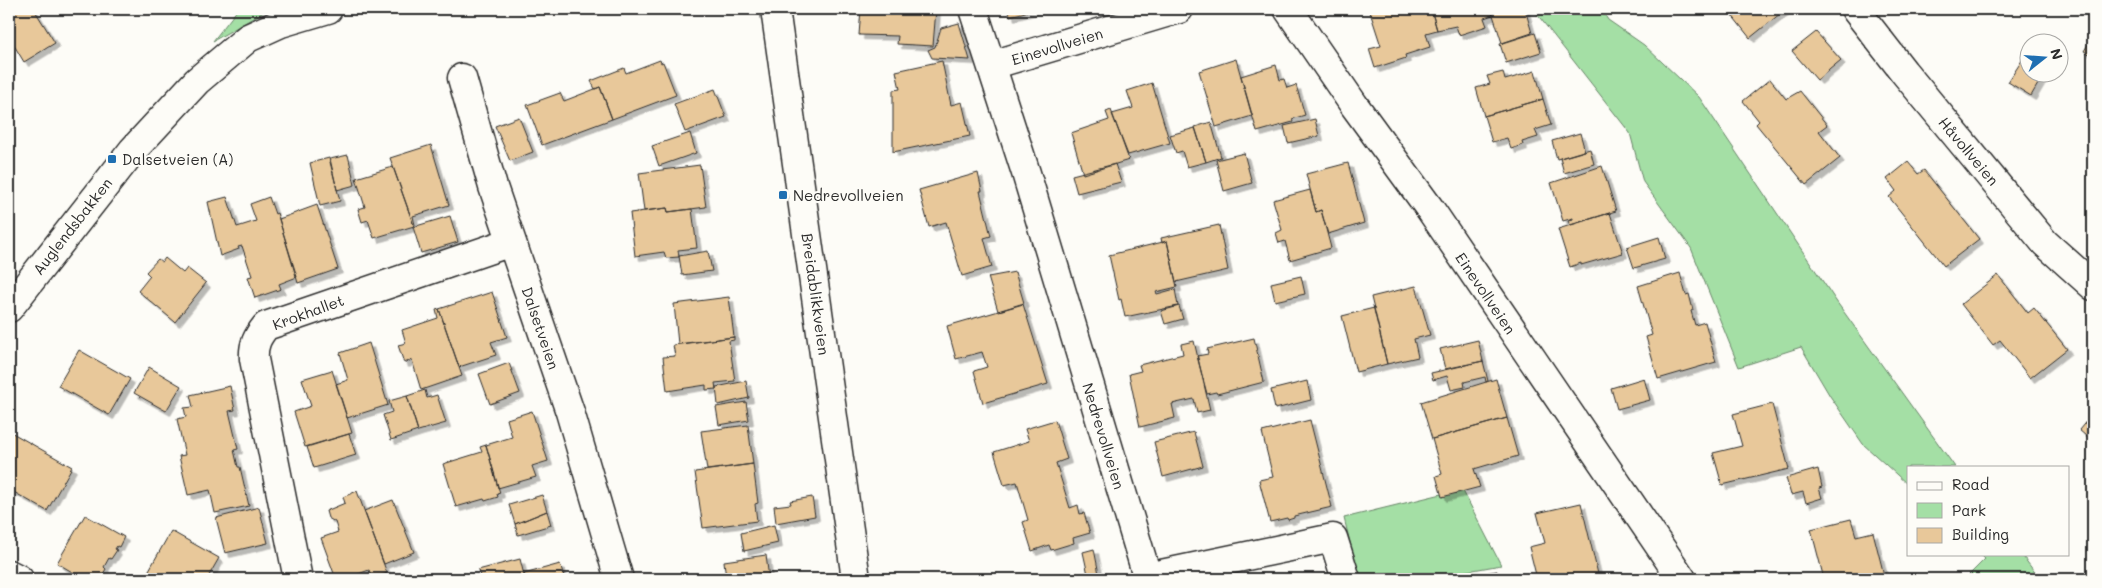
<svg xmlns="http://www.w3.org/2000/svg" width="2102" height="588" font-family="Mali,sans-serif">
<style>
.green{fill:#a4dfa5;stroke:#688568}
.building{fill:#e8c89a;stroke:#2b2b2b;filter:url(#shadow)}
.lines{fill:none;stroke-linecap:round;stroke-linejoin:round}
.street-casing{stroke:#2b2b2b;stroke-width:31}
.secondary-casing{stroke:#2b2b2b;stroke-width:31}
.street{stroke:#fdfcf7;stroke-width:28}
.secondary{stroke:#fdfcf7;stroke-width:28}
.poi-dot{fill:#1f6fb2;stroke:#fdfcf7;stroke-width:2}
.labels{text-anchor:middle;dominant-baseline:central;stroke-width:4;stroke-linejoin:round;paint-order:stroke}
.street-label{font-size:15px;fill:#2b2b2b;stroke:#fdfcf7}
.poi-label{font-size:15px;fill:#2b2b2b;stroke:#fdfcf7;text-anchor:start}
</style>
<defs>
<filter id="shadow"><feDropShadow dx="4.5" dy="4.5" stdDeviation="0" flood-color="#0004"/></filter>
</defs>
<rect width="100%" height="100%" fill="#fdfcf7"/>
<filter id="ink" filterUnits="userSpaceOnUse"><feTurbulence type="fractalNoise" baseFrequency=".02" numOctaves="2"/><feDisplacementMap in="SourceGraphic" scale="10" xChannelSelector="R" yChannelSelector="G"/><feConvolveMatrix kernelMatrix="1 2 1 2 8 2 1 2 1" color-interpolation-filters="sRGB"/></filter>
<g filter="url(#ink)">
<path class="green" d="M238,9H269L213,41Z
M1533,9H1601L1608,20L1644,45L1699,97L1836,301L1955,467H1908V485L1863,444L1830,396L1801,347L1739,367L1691,248L1643,182L1630,133Z
M1462,489L1501,565L1423,579H1359L1344,518Z
M1980,554H2021L2040,579H1965L1985,559Z"/>
<path class="building" d="M9,9H34L55,43L24,62L9,37Z
M861,9H936L933,46L897,44L898,36L859,35Z
M1008,9H1037L1010,16Z
M1369,9H1431L1437,30L1426,33L1430,47L1405,55L1406,58L1375,68L1369,49L1381,46Z
M1431,9H1491L1493,15L1484,18L1487,26L1459,35L1456,26L1437,30Z
M1495,9H1525L1532,33L1502,43L1492,12L1496,11Z
M1727,9H1786L1750,38Z
M959,23L970,60L932,58L928,50L935,47L941,28Z
M1816,32L1841,60L1817,80L1792,51Z
M1535,33L1541,52L1506,63L1500,44Z
M2093,36V56L2084,51Z
M2030,48V72H2045L2031,96L2008,82Z
M1236,59L1252,116L1216,127L1199,71Z
M660,60L661,63L663,62L676,95L612,119L600,87L595,89L591,81L624,68L626,73Z
M942,61L951,105L962,102L970,136L893,152V90L900,89L896,71Z
M1276,65L1280,80L1284,79L1287,88L1296,85L1305,115L1292,119L1293,122L1257,132L1241,76Z
M1535,71L1543,99L1484,116L1476,88L1490,84L1487,76L1503,72L1505,80Z
M1770,79L1786,99L1800,91L1827,125L1819,131L1840,158L1806,185L1756,124L1759,121L1743,101Z
M1152,83L1170,143L1128,155L1112,114L1133,108L1127,91Z
M600,87L612,119L542,145L527,105L560,93L564,101Z
M715,89L726,117L685,132L674,104Z
M1543,99L1551,125L1535,130L1538,137L1522,142L1523,145L1511,149L1507,138L1492,142L1484,116Z
M1111,110L1129,160L1083,174L1071,133L1109,120L1106,112Z
M519,117L533,152L510,161L495,126Z
M1315,119L1319,136L1288,143L1284,126Z
M1211,122L1221,157L1206,162L1195,127Z
M1195,128L1206,162L1187,167L1182,151L1176,153L1170,135Z
M690,133L696,153L659,166L652,146Z
M1580,133L1585,151L1557,159L1552,141Z
M431,145L449,205L413,216L415,225L414,226L390,158Z
M1590,149L1594,164L1564,173L1560,158Z
M1244,153L1252,183L1224,191L1216,160Z
M348,155L355,185L337,190L330,159Z
M329,158L340,201L320,206L310,163Z
M1908,162L1918,174L1924,170L1979,239L1944,266L1889,197L1896,191L1887,179Z
M1348,163L1364,223L1328,234L1321,210L1316,212L1306,174Z
M1115,164L1121,182L1077,193L1072,175Z
M700,165L706,207L668,212L667,208L644,211L639,173Z
M1602,166L1616,211L1570,225L1568,221L1573,219V218L1563,221L1551,183Z
M393,167L414,226L374,238L368,220L362,222L358,209L365,207L356,178Z
M978,173L982,191H980L991,236L984,238L992,267L962,276L946,222L929,227L919,190Z
M1310,190L1316,212L1321,210L1331,248L1290,260L1285,241L1279,243L1276,233L1282,230L1273,200Z
M227,197L237,227L256,221L250,204L269,197L275,214L277,213L297,277L279,284L281,289L255,298L248,277L252,276L242,246L238,247L239,249L220,256L208,202Z
M317,205L338,269L298,283L279,219Z
M667,208L668,212L692,209L697,248L678,250L679,257L666,258L664,252L635,256L630,213Z
M1610,213L1623,253L1581,265V263L1570,267L1558,229Z
M450,216L458,242L421,253L413,227Z
M1219,225L1228,270L1176,282L1167,241L1162,243L1161,238Z
M1659,237L1665,259L1634,268L1627,247Z
M1167,241L1177,287L1156,292L1157,294L1175,289L1178,306L1125,317L1121,299L1119,300L1109,255Z
M708,251L712,271L682,275L679,256Z
M165,258L183,273L187,268L206,283L175,322L138,291L150,276L146,272L158,259L162,262Z
M1015,272L1024,303L998,311L988,277Z
M1680,273L1686,295L1689,294L1693,310L1691,311L1695,325L1705,322L1716,362L1658,379L1646,337L1652,335L1638,286Z
M1998,275L2028,313L2034,308L2067,349L2030,378L2000,340L1993,345L1961,304Z
M1301,276L1305,294L1275,301L1271,283Z
M1416,286L1430,335L1414,339L1418,357L1387,364L1371,297Z
M492,292L507,337L491,342L496,355L459,367L439,309Z
M729,297L734,337L678,344L674,304Z
M1023,304L1048,384L983,403L974,371L987,367L982,352L956,359L947,326Z
M1179,306L1183,319L1165,324L1161,311Z
M1374,308L1387,364L1356,372L1342,316Z
M439,309L462,376L421,390L412,360L404,363L398,345L406,343L402,330L438,318L436,310Z
M734,337V340L729,341L735,381L715,383L716,389L706,390V385L667,391L663,357L675,356L673,345Z
M1254,338L1264,382L1217,394L1216,392L1207,394L1197,356L1208,354L1207,349Z
M1478,340L1483,361L1445,369L1440,349Z
M1194,341L1210,410L1197,413L1194,399L1172,404L1175,418L1140,427L1129,374L1141,371L1139,365L1183,354L1181,344Z
M369,343L388,405L347,418L336,384L348,380L340,353Z
M79,350L130,379L109,415L58,386Z
M1483,361L1488,381L1486,382L1485,377L1464,382L1465,387L1451,390L1447,376L1433,380L1431,373Z
M509,363L520,393L490,404L479,374Z
M149,367L181,386L166,411L134,393Z
M332,370L352,433L305,447L294,412L311,406L302,379Z
M1644,378L1650,400L1617,409L1611,388Z
M1496,379L1507,418L1432,439L1421,402Z
M746,381L749,398L718,405L716,387Z
M1307,381L1311,400L1275,409L1271,390Z
M230,386L235,410L229,411L238,449L234,450L238,467H240L249,506L215,513L210,490L188,495L179,456L185,455L177,419L186,417L184,408L193,407L190,395Z
M425,390L427,398L437,395L446,423L418,431L407,396Z
M407,396L418,431L391,440L383,415L392,412L389,401Z
M746,402L749,420L719,425L716,407Z
M1772,404L1789,469L1722,485L1713,453L1742,446L1733,414Z
M532,411L548,461L532,466L536,477L498,488L486,445L512,437L507,419Z
M2093,413V442L2079,430Z
M1507,418L1518,456L1474,469L1480,487L1442,497L1436,476L1442,474L1432,439Z
M1055,420L1067,459L1056,463L1070,508L1078,505L1080,514L1084,513L1090,533L1073,538L1074,543L1051,550L1049,545L1032,551L1023,522L1028,520L1017,482L1004,485L994,452L1029,441L1025,429Z
M1310,420L1332,507L1294,516V518L1288,520L1287,518L1270,522L1259,480L1273,477L1262,432Z
M748,425L753,464L707,470L701,431Z
M9,431L72,467L47,511L12,491L9,496Z
M1194,432L1203,466L1163,477L1154,442Z
M349,434L356,455L314,468L307,447Z
M486,445L500,493L497,494L498,497L485,501L484,499L456,507L443,464L482,452L480,447Z
M753,464L758,503L755,504L757,521L703,528L695,472Z
M1818,469L1822,487L1819,488L1822,498L1806,503L1803,492L1791,495L1786,478Z
M357,491L387,573L372,579L369,570L345,579H336L321,538L338,532L335,522L328,518L326,511L345,503L343,497Z
M542,495L547,511L515,524L509,505Z
M812,497L815,516L776,523L774,506L791,504L790,501Z
M393,500L414,552L384,564L364,511Z
M1581,503L1598,574L1575,579H1537L1529,547L1545,543L1537,513Z
M259,507L268,543L225,553L216,518Z
M547,511L551,525L518,535L515,524Z
M85,515L124,537L119,547L117,546L115,549L117,550L111,559L109,558L104,567L106,569L100,579H84L57,563Z
M1851,519L1856,536L1873,532L1885,579H1824L1811,529Z
M774,525L778,543L744,551L741,533Z
M171,531L219,558L207,579H144Z
M1094,549L1100,579H1089L1083,552Z
M766,555L769,579H726L724,561Z
M520,559L525,579H481L478,570Z
M560,564L565,579H525L524,574Z
M1497,571L1498,579H1486L1485,573Z"/>
<g class="lines">
<defs>
<path id="street" d="M973,9L1026,173L1148,579
M1288,9L1354,105L1430,209L1682,579
M1855,9L1904,72L2045,243L2093,286
M992,65L1179,9
M462,78L493,187L570,412L619,579
M9,574L19,579
M1147,577L1333,538L1346,579
M298,579L254,359C253,345 257,337 266,326L511,242"/>
<path id="secondary" d="M775,9L856,579
M9,308L133,150L197,81L248,38L281,23L328,9"/>
</defs>
<use href="#street" class="street-casing"/>
<use href="#secondary" class="secondary-casing"/>
<use href="#street" class="street"/>
<use href="#secondary" class="secondary"/>
</g>
</g>
<g class="poi-dot">
<rect x="107" y="154" width="10" height="10" rx="2.5"/>
<rect x="778" y="190" width="10" height="10" rx="2.5"/>
</g>
<g class="labels">
<g class="street-label">
<text transform="translate(1057 46) rotate(-17)">Einevollveien</text>
<text transform="translate(1969 151) rotate(50)">Håvollveien</text>
<text transform="translate(72 226) rotate(-52)">Auglendsbakken</text>
<text transform="translate(1486 293) rotate(56)">Einevollveien</text>
<text transform="translate(816 294) rotate(82)">Breidablikkveien</text>
<text transform="translate(308 312) rotate(-20)">Krokhallet</text>
<text transform="translate(541 328) rotate(71)">Dalsetveien</text>
<text transform="translate(1104 436) rotate(73)">Nedrevollveien</text>
</g>
<g class="poi-label">
<text x="122" y="159">Dalsetveien (A)</text>
<text x="793" y="195">Nedrevollveien</text>
</g>
</g>
<rect width="2102" height="588" fill="none" stroke="#fdfcf7" stroke-width="30"/>
<rect x="15" y="15" width="2072" height="558" fill="none" stroke="#2b2b2b" stroke-width="2" filter="url(#ink)"/>
<rect x="1907" y="466" width="162" height="90" fill="#fdfcf7" stroke="#a9a8a5"/>
<rect x="1917" y="482" width="25" height="8" fill="#fdfcf7" stroke="#a9a8a5"/>
<text x="1952" y="490" font-size="15" fill="#2b2b2b">Road</text>
<rect x="1917" y="503" width="25" height="15" fill="#a4dfa5" stroke="#a9a8a5"/>
<text x="1952" y="516" font-size="15" fill="#2b2b2b">Park</text>
<rect x="1917" y="528" width="25" height="15" fill="#e8c89a" stroke="#a9a8a5"/>
<text x="1952" y="540" font-size="15" fill="#2b2b2b">Building</text>
<g transform="translate(2044 58) rotate(73)"><circle r="24" fill="#fdfcf7" stroke="#a9a8a5"/>
<path d="M0-4L9 19L0 12L-9 19Z" fill="#1f6fb2"/>
<text y="-8" font-size="14" font-weight="bold" text-anchor="middle" fill="#2b2b2b">N</text>
</g>
</svg>
